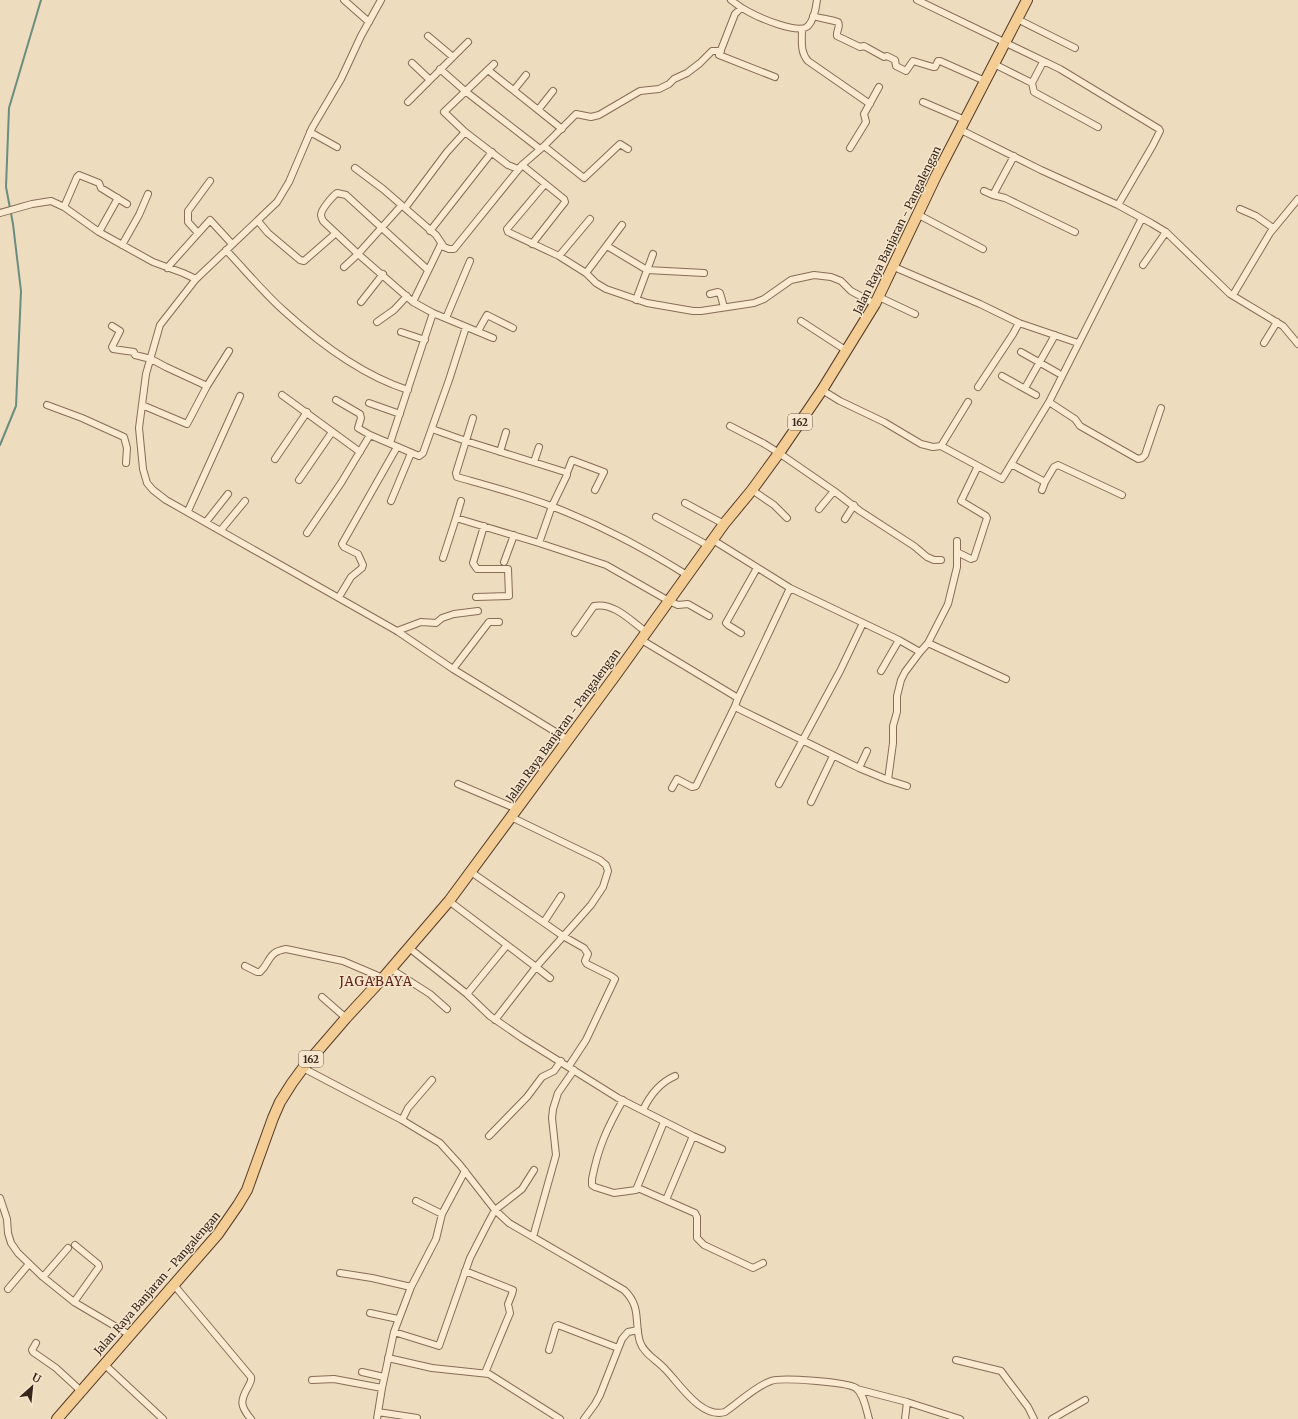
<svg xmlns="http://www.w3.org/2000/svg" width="1298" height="1419" font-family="Merriweather,serif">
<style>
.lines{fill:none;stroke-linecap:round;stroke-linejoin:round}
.stream{stroke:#698d81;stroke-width:2}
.street-casing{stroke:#876c56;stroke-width:8}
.primary-casing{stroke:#543b2b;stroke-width:12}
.street{stroke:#f9ead1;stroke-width:6}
.primary{stroke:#f3cd94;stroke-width:10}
.labels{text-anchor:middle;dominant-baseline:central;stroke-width:3;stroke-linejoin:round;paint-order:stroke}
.shield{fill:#f6e6cd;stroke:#706050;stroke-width:1}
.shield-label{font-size:10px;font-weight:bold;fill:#36261b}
.street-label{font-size:11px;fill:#36261b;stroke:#f6e6cd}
.quarter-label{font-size:13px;letter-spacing:1px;fill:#63231a;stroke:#f6e6cd}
</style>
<rect width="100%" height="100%" fill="#eedcbe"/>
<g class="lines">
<path class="stream" d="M0,445L16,406L21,291L13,224L6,187L9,108L41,0"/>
<defs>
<path id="street" d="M344,0L369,22
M381,0L361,36L341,79L312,128L289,182L277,202L196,279L160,325L146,374L139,428L143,469L147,483L153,490L166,500L397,631L453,669L567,739
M731,0C737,5 743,9 749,12C760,18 799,35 808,26C814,20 816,8 817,0
M917,0L1060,69L1159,129L1160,131L1153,145L1118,205
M741,8L735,14L719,55L775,77
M813,16C822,19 829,19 838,22C841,26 836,31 837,36L860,47L864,46L866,47L884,57L887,56L895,60L896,66L906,71L913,61L933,67H935L938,61H940L985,81
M1017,19L1075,48
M802,29C802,41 800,52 808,61L870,104
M428,36L453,57
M412,63L430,80
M494,64L444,112L465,132L508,165L518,169
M994,64L1032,83L1034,92L1098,127
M440,69L465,91L540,149
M488,70L562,129
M1032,83L1043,62
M514,90L526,75
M408,102L468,42
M923,102L965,120
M538,110L553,91
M961,130L1041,170L1118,205L1151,223L1166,232L1230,294L1283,326L1298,344
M310,132L337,147
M544,146L584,178L620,144L628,149
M850,148L866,122L864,114L879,87
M1014,156L993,195L1005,198L1075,232
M522,165L564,199L565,202L532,244
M355,168L383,189L436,235L444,247L449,249H454L522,165L544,146L576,114L591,117L599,115L640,91L659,89L669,84L674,79L687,73L700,63L712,51H721
M545,184L507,229L508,232L559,256L586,273L596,283L606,289L647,303L693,311H701L754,303L764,299L791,280L814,275L831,277L841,281L851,291L875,304
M984,191L993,195
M401,206L358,254L413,302L433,313L493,338
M64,207L77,177L79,175L99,183L101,188L127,204
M405,208L447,152L465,132
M1240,209L1256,216L1273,228
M0,213L32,204L51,201L64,207L99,232L153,262L183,273L196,279
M917,214L983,249
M258,221L268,233L300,260L304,261L336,233
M430,231L492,152
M99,232L118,198
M198,233L188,222V211L210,181
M122,245L139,215L148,194
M607,246L647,270L704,273
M226,250C245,270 263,292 283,310C319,343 361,375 408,390
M559,256L590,219
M1143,265L1166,232
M344,267L358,254L323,221C322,219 321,217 321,215C321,209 333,196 337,193L346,195L428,270
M894,267L980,304L1019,323L1078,343
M167,268L210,220L232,244
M586,273L622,225
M710,294L718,292L720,293L724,307
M1233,295L1270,233L1298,199
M879,297L915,314
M636,300L653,254
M361,302L383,274
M413,302L441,244
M446,318L470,261
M801,321L847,351
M377,322L394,310L407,296
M112,326L120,331L112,347L113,349L134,352L135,355L151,359L166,367L207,386
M478,331L487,315L513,328
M401,332L425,340
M1264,343L1277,322
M1021,352L1058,373
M1002,376L1036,395
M978,387L1013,334L1019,323
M1025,388L1055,335
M822,390L840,401L884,422L921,444L933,447L941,446
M282,395L360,452
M336,400L360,414L361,418L358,428L370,435
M968,402L941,446L1002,479L1049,402L1142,218
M1049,402L1075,419L1080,426L1138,459L1142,458L1145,455L1161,408
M369,403L400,414
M47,405L82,418L124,437L127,448L126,463
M142,405L187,424L207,386L229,351
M473,418L456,473L457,477C489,486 520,494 551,506C598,524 644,548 687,575
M730,426L763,443L779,453L834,491L860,511L914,546L927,557L934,560H941
M432,429L466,441L565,472L567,475L552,506L539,543
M390,443L433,313
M500,452L506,432
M275,459L307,412
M534,462L539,447
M1011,464L1045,482L1042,490
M567,473L572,460L604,472L595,490
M299,480L332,432
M1045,482L1054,467L1058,465L1122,495
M752,490L774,505L787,518
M391,501L411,453
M685,503L724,524
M819,509L834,491
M188,511L240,396
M656,517L709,546
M456,518L461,501
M845,519L854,505
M206,522L228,494
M221,530L245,501
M307,533L341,483L370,435L419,456L423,453L449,380L466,327
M713,540L790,588L899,640L920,652L905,672L901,680L897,696V712L893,726V743L888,780L907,786
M957,552L971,559L974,558L987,518L986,516L961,501L978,466
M443,558L456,518L539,543L606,565L669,601L678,605L688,604L709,616
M504,562L514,535
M339,597L351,577L362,568L363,565L358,554L344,547L342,544L397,447
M476,597L509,596L508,569H477L473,563L484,526
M397,631L421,622L436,623L442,618L454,614L478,611
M575,633L594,606C614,602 631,621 646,632
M741,633L728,625L726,623L757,568
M640,639L738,698L735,706L739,709L859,768L888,780
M928,643L1006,679
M920,652L928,643L948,604L957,567V541
M453,669L489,622H499
M881,671L899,640
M738,698L790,588
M859,768L867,751
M458,784L517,809
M779,784L840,671L863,623
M672,788L677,779L692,787L696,786L735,706
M811,802L833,756
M471,872L563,936L584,948L588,954L585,961L587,964L611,976L615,979L586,1040L569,1066
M449,901L536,967L550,978
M544,922L561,896
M408,947L467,994L490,1016L522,1038L618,1098L693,1136L722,1149
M245,966L257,972H260C271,962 267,952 286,949L343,961L383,978
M391,969L430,994L447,1009
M467,994L507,945
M322,997L346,1018
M495,1020L536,967L591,905L603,887L608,871L606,865L600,860L511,817
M303,1068L402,1120L440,1143L460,1165L495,1210L509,1223L624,1290C642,1307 634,1323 640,1342C644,1354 657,1360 665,1369C679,1383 701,1419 725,1412C740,1402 754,1387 771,1381C781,1377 847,1382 856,1388C864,1394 866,1409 869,1419
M623,1100C607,1128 598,1148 592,1179V1185L595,1187L614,1193L636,1190L664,1122
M643,1110C650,1095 659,1083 675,1076
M402,1120L408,1108L432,1080
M489,1136L527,1097L542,1077L554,1071L561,1061
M638,1188L695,1213L697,1217V1238L704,1245L753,1268L763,1263
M0,1198L7,1219L8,1233L11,1243L18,1253L43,1277L74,1302L130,1335
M666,1200L693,1136
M416,1201L442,1214
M533,1237L556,1155L552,1118L553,1109L558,1093L574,1070
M465,1271L513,1290L512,1294L508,1304L510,1313L485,1373
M340,1273L372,1278L411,1287
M43,1277L68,1248
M174,1285L251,1377C252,1381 250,1383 248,1387C240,1401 240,1406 251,1419
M8,1289L29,1264
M74,1302L99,1267L98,1264L75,1245
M370,1313L398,1319
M394,1332L439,1346L470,1258L488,1223L495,1210L522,1189L534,1170
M36,1343L32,1350L33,1352L56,1368L81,1391
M549,1350L556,1326L558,1325L618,1348
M388,1358L432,1368L489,1374L560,1419
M956,1360L1001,1371L1028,1407L1034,1419
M104,1364L163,1419
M362,1372L384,1377
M312,1380L334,1379L382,1388
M857,1389L907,1402
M378,1412L417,1418
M377,1419L382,1388L394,1332L411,1287L436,1239L442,1214L465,1171
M584,1419L595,1404L600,1395L622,1339L628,1332L638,1330
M905,1419L907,1402L960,1419
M1052,1419L1085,1400"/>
<path id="primary" d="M57,1419L218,1234L238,1205L247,1190L273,1118L280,1102L292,1083L303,1068L346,1018L383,978L449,901L615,676L724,524L752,490L779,453L822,390L875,304L936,176L1027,0"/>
</defs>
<use href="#street" class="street-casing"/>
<use href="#primary" class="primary-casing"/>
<use href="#street" class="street"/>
<use href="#primary" class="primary"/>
</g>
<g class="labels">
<g class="shield">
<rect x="788" y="414" width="24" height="16" rx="3"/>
<rect x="299" y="1051" width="24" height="16" rx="3"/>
</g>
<g class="shield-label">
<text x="800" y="422">162</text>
<text x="311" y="1059">162</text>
</g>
<g class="street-label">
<text transform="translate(897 230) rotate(-64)">Jalan Raya Banjaran - Pangalengan</text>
<text transform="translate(563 725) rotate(-54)">Jalan Raya Banjaran - Pangalengan</text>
<text transform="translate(157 1283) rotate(-49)">Jalan Raya Banjaran - Pangalengan</text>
</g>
<g class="quarter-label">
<text x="376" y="981">JAGABAYA</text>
</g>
</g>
<g transform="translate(32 1387) rotate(27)" stroke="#f6e6cd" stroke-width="3" paint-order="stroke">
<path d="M0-3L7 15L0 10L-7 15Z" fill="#36261b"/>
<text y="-6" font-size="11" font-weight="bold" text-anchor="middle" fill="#36261b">U</text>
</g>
</svg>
